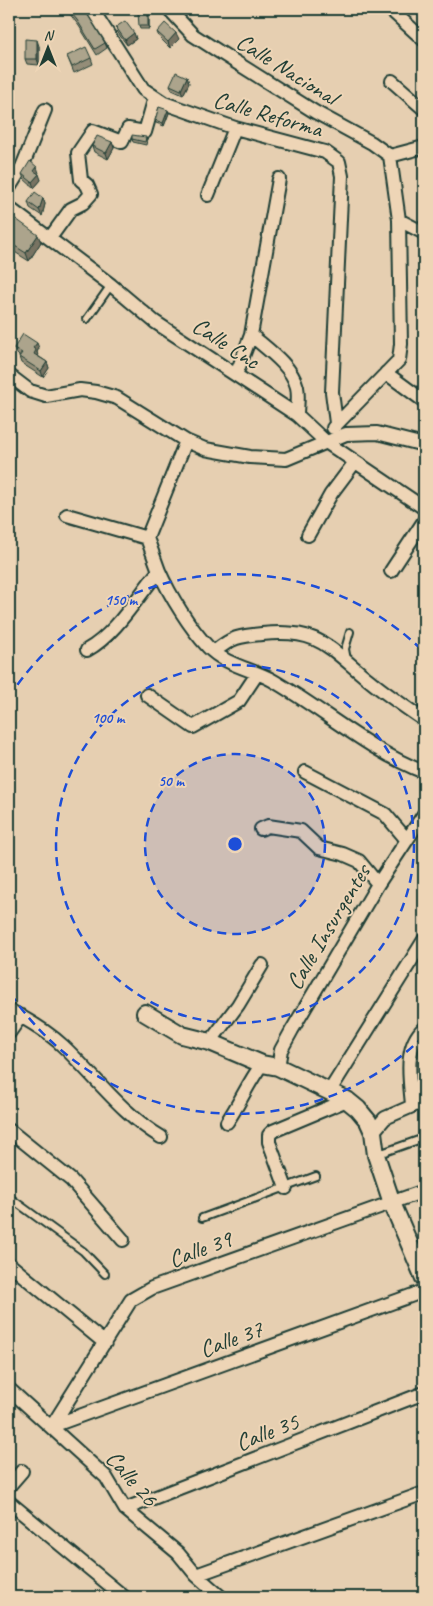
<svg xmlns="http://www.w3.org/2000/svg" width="433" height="1606" font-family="Caveat,sans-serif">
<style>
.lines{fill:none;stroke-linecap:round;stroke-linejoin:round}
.service-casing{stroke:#1f3d34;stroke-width:10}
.minor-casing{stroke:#1f3d34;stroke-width:16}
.tertiary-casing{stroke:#1f3d34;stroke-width:20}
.service{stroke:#eed5b6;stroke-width:6}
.minor{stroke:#eed5b6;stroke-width:12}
.tertiary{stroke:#eed5b6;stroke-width:16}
.wall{fill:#948d78;stroke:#1f3d34}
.shaded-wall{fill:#787362;stroke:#1f3d34}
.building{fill:#aca48c;stroke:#1f3d34}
.ring{fill:none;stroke:#1d4ed8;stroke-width:2.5;stroke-dasharray:9 6}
.labels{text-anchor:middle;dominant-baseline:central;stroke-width:4;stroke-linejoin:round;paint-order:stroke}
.street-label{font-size:24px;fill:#1f3d34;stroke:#eed5b6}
.centre{fill:#1d4ed8;stroke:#eed5b6;stroke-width:2.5}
.ring-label{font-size:15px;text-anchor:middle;font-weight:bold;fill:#1d4ed8;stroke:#eed5b6;stroke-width:4;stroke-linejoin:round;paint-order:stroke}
</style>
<rect width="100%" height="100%" fill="#e6cfb1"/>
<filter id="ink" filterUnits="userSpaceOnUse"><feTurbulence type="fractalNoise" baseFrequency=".02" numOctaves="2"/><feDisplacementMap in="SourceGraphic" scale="10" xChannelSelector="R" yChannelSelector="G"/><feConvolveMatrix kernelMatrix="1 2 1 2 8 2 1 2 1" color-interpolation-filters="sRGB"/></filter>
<g filter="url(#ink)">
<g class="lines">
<defs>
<path id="service" d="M87,319L111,285
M347,660L345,649L350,632
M376,1155L424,1138
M9,1197L83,1251L105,1274
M202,1218L316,1176"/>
<path id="minor" d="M92,9L143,89L164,103L235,128L325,152L339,162L342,176L332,392L336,423
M169,9L193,35L218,51L315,112L372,143L390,156
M390,9L424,40
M392,81L424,109
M390,156L424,147
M9,188L22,167L45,110
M208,195L235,128
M9,208L111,285L155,322L297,415L326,442L424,508
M399,220L424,233
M50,238L71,209L83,203L91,194L87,185L81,180L78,153L93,131L122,142L128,129L145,132L155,97
M251,335C267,349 292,366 297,387C299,396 297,406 297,415
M386,373L424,401
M9,375L30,391L46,396L80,390L96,392L117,398L186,441L205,449L250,457L286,459L346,434L377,433L424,445
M236,375L251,335L279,179
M333,428L399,360L401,344L399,220L390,156
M67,515L147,538
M308,535L331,494L355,462
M147,538L186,441
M159,571C170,596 190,628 208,647C225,665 252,669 272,680C324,710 368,750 424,772
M391,571L424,521
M87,650C116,634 137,597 159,571L147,538
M214,652C232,637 239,636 262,634C319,628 328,647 369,680C386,694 405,707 424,720
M147,695L193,727L239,701L257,674
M305,772L385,814L407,840
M261,829L268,826L301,831L319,848L343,854L359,861L378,884
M9,1010C28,1020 47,1031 63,1046C95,1076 122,1114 161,1137
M9,1033L21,1016
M210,1042L238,1005L262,965
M278,1067L281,1050L292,1030L378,884L424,814
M329,1092L424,940
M412,1105C410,1080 403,1047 424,1028
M227,1122C240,1103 248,1083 262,1064
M9,1130L71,1180L123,1240
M373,1132L385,1118L424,1101
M286,1188L269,1142V1135L273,1131L347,1100
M9,1264L105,1343
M9,1389L106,1477L125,1509L178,1553L196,1575L221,1597
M52,1426L131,1300L152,1288L424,1191
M52,1426L424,1291
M9,1486L22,1471
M9,1502L124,1597
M125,1509L424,1393
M196,1575L424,1493"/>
<path id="tertiary" d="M145,1013L182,1035L210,1042L262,1064L278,1067L347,1100L358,1109L368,1121L373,1132L376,1155L392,1203L424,1278"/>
</defs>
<use href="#service" class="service-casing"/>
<use href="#minor" class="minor-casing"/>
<use href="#tertiary" class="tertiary-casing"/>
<use href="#service" class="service"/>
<use href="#minor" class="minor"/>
<use href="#tertiary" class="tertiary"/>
</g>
<path class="wall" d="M66,9H84L105,43L107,48L97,55L79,26Z
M148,12L149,15V29H140L139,26Z
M116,27L134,33L136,39L127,45L118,33Z
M157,32L179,39L170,48L159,37Z
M39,46V65L27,64L25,59Z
M67,56L91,58L93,64L74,73Z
M187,77L189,83L183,95L172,90L170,85Z
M169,113L164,126L156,123L155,120Z
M132,139L147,140L146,145L133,142Z
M112,142L114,148L108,159L94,152L92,146Z
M39,173L38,174L41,180L34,188L24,179L22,174Z
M43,198L45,204L42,216L30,208L28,202Z
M9,214L41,242L29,261L13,251L10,255L9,254Z
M14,348H39L37,352L38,356L47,362L49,368L43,377L21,363L19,357V356L17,354Z"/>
<path class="shaded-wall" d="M148,12L149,15V29L148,26Z
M134,33L136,39L127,45L125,40Z
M176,33L179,39L170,48L168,42Z
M37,40L39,46V65L37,59Z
M187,77L189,83L183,95L181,90Z
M168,110L169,113L164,126L163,123Z
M112,142L114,148L108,159L106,153Z
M37,167L39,173L36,176L34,171Z
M39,174L41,180L34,188L32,182Z
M43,198L45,204L42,216L39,210Z
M38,235L41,242L29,261L26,253Z
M10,243L13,251L10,255L9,252V245Z
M37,343L39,348L37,352L38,356L36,360L34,354L33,348Z
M47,362L49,368L43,377L41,371Z"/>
<path class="building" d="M68,9H84L105,43L95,49L77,20Z
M138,12H148V26H139Z
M125,21L134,33L125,40L116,27Z
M165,23L176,33L168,42L157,32Z
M25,39L37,40V59H25Z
M86,47L91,58L72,67L67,56Z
M176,72L187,77L181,90L170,85Z
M159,107L168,110L163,123L155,120Z
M132,135L146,137L145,142L132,139Z
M97,136L112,142L106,153L92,146Z
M30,161L37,167L34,171L39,174L32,182L22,174Z
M35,192L43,198L39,210L28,202Z
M9,214L38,235L26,253L10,243L9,245Z
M23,334L37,343L33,348L36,350L34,354L47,362L41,371L19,357L22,353L14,348Z"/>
</g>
<circle cx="235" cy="844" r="90" fill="#1d4ed8" fill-opacity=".12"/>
<g class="ring">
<circle cx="235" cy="844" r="90"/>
<circle cx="235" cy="844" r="179"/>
<path d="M424 1036A269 269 0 0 1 9 991M9 697A269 269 0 0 1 424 652"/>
</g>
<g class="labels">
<g class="street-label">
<text transform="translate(287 69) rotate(32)">Calle Nacional</text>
<text transform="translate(268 114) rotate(16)">Calle Reforma</text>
<text transform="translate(226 343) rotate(33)">Calle Cnc</text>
<text transform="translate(328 927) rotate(-59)">Calle Insurgentes</text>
<text transform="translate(200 1249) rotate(-20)">Calle 39</text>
<text transform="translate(231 1339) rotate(-20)">Calle 37</text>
<text transform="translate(267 1432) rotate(-21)">Calle 35</text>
<text transform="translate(132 1478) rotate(49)">Calle 26</text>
</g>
</g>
<circle cx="235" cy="844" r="8" class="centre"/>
<g class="ring-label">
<text x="121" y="605">150 m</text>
<text x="108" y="723">100 m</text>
<text x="171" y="786">50 m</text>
</g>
<rect width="433" height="1606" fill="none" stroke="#eed5b6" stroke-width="30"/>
<rect x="15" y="15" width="403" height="1576" fill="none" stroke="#1f3d34" stroke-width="2" filter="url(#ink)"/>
<g transform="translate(48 48)" stroke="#eed5b6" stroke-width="4" paint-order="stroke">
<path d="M0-4L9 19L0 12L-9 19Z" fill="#1f3d34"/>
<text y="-8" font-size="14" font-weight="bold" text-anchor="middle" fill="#1f3d34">N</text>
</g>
</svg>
